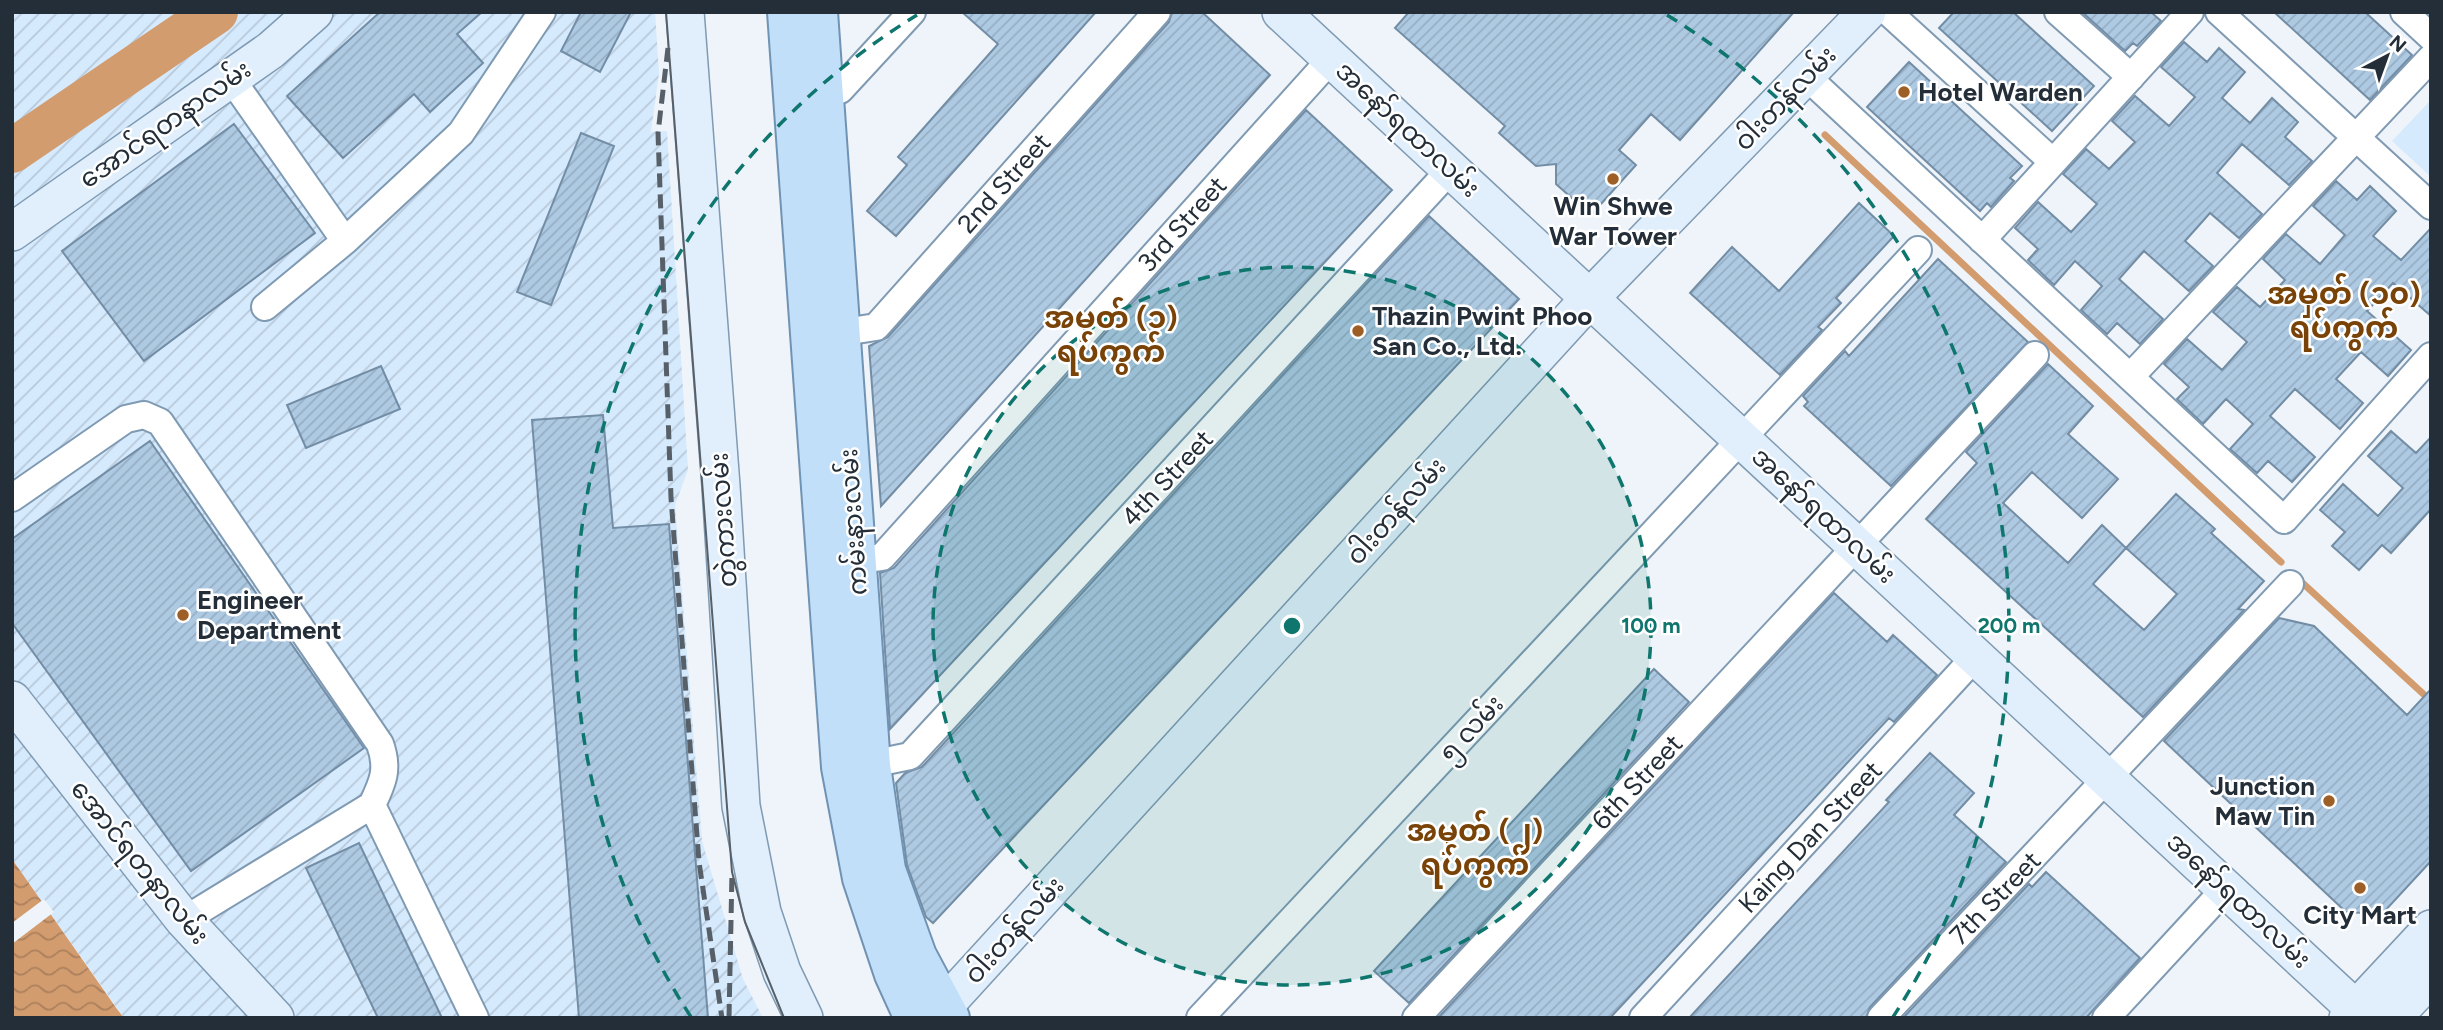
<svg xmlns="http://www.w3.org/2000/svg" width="2443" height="1030" font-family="Figtree,'Noto Sans Myanmar',sans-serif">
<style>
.built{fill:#d5eafd}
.industrial{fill:url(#industrial-furrows)}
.water{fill:url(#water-waves)}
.pier{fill:#eef4f9}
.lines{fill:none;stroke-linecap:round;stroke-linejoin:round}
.stream{stroke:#d39c6f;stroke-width:7}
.river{stroke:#d39c6f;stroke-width:44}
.building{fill:url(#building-hatch);stroke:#738da5;stroke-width:2}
.street-casing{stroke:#7f9ab2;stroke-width:30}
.secondary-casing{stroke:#7f9ab2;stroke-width:40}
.primary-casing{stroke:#7193b3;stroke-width:42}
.street{stroke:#fff;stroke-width:26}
.secondary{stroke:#e1effc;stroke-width:37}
.primary{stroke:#c2dff9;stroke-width:38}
.tram{stroke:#576069;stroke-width:2}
.rail{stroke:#576069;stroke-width:5;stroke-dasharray:14 7;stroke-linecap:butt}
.ring{fill:none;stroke:#0f766e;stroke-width:3.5;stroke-dasharray:12 9}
.poi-dot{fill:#9e5f26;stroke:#fff;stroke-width:2.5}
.labels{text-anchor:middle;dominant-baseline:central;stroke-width:5;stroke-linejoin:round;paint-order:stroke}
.poi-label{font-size:26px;font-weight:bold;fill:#242e38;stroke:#fff;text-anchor:start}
.street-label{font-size:26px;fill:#242e38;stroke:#fff}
.quarter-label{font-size:30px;font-weight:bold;fill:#794206;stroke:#fff}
.centre{fill:#0f766e;stroke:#fff;stroke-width:3.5}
.ring-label{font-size:21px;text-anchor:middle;font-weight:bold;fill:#0f766e;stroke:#fff;stroke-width:5;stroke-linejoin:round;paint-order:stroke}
</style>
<defs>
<pattern id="industrial-furrows" width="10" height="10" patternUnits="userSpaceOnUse" patternTransform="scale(1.75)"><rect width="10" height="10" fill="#d5eafd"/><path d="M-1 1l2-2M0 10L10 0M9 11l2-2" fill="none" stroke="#b7c9da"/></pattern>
<pattern id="water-waves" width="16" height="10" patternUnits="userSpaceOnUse" patternTransform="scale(1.75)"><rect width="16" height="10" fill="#d39c6f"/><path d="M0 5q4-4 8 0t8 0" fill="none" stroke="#ab805c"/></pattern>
<pattern id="building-hatch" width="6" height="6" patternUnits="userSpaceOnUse" patternTransform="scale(1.75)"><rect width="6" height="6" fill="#aecae3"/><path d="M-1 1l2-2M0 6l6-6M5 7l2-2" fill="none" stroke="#96aec4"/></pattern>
</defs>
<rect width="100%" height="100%" fill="#eef4f9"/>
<path class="built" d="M2431,100V177L2392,141Z"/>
<path class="industrial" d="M12,12H655L659,73L651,132L667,131L688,470L675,505L702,841L743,979L763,1018H124L12,859Z"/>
<path class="water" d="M12,859L117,1009L124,1018H12Z"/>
<path class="pier" d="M44,899L54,912L12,944V923Z"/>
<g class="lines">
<path class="stream" d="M1825,135L2281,562
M2296,577L2431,701"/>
<path class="river" d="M12,151L216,12"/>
</g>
<path class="building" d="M380,12H482L457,34L483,63L430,112L414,94L343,158L287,96Z
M581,12H631L600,72L561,51Z
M962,12H1096L896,236L867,211L907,165L898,157L998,44Z
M1172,12H1202L1270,75L881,506L869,346L888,337L1169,22Z
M1409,12H1794L1680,140L1651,114L1619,150L1636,165L1591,215L1556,184V164L1536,166L1499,133L1505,126L1395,28Z
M1954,12H2013L2094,86L2052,131L1939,28Z
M2082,12H2151L2161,21L2137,46L2133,43L2125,51Z
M2274,12H2365L2412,55L2370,100Z
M2184,42L2207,62L2219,48L2245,72L2222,98L2250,123L2272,98L2298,122L2285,137L2312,161L2289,185L2242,144L2217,173L2262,214L2239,238L2210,213L2185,241L2213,266L2189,291L2144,251L2119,279L2163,319L2140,344L2117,323L2107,334L2081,310L2102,286L2075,261L2054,285L2028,260L2038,249L2015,228L2038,202L2071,232L2097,204L2063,174L2086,149L2109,169L2135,142L2112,121L2135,96L2169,126L2195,97L2161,67Z
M1909,62L2022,166L2010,178L2014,181L1991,207L1987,203L1980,211L1867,107Z
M1306,110L1392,190L890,729L880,573L894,568Z
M234,124L315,233L144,361L62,251Z
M581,133L614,146L551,305L517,292Z
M2336,181L2357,200L2370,186L2396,211L2373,236L2401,260L2431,228V316L2393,283L2367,311L2411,350L2388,376L2361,352L2336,379L2363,403L2340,429L2295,389L2270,416L2315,457L2292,482L2268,461L2257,473L2230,449L2253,424L2226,399L2203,424L2177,399L2189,387L2164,364L2187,339L2222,370L2247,342L2213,312L2237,287L2260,307L2285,280L2263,259L2286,234L2320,264L2345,235L2313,206Z
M1859,203L1894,236L1836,298L1841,303L1818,327L1822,330L1780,375L1690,293L1732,247L1779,291Z
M1429,216L1519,299L933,923L926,917L907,865L896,783L905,773L922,767Z
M1938,259L2028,342L1891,486L1804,406L1808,402L1803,396L1845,351L1849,356Z
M2048,364L2093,406L2068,434L2118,479L2082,518L2032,472L2003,503L2068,563L2102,525L2126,548L2093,584L2144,630L2177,594L2126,548L2176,494L2215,529L2211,533L2264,581L2238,609L2244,610L2143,717L1926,519L1977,463L1966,452Z
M381,366L400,409L306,448L287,405Z
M603,415L613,528L669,524L708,1018H579L532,420Z
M2391,431L2416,453L2431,437V509L2391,553L2382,545L2359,570L2332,546L2345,532L2320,510L2343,484L2378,516L2403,488L2368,456Z
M150,441L364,748L191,871L12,623V539Z
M1834,593L1887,642L1893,635L1937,675L1894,722L1889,718L1610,1018H1438Z
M2279,618L2314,626L2407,715L2431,689V861L2382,914L2346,912L2164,741Z
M1654,669L1689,702L1409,1003L1374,971Z
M1930,753L1974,793L1954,815L2006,862L1870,1007L1866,1018H1689L1889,802L1886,800Z
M359,843L442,1018H378L306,868Z
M2046,872L2140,958L2086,1018H1903L2029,884L2032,887Z"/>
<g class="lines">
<defs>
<path id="street" d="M1888,12L2053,162
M2058,12L2131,77
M2219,12L2431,206
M2404,12L2431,37
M1806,76L2284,520L2431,356
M230,77L345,241
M809,96L825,95L840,90L912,12
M1982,240L2190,12
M265,307L345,241L461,133L542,12
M825,335L876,327L1157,12
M2130,377L2431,58
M12,498L126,419L144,415L160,422L380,744C389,769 383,782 372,805L184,920
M841,563L882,557L1331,59
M857,767L910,756L1451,169
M372,805L475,1018
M1200,1018L1918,250
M1416,1018L2035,355
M1643,1018L1976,656
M1881,1018L2290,584
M2106,1018L2226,888"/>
<path id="secondary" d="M685,12L721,486L741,806L762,912L782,972L804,1018
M1281,12L2365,1018
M12,232L271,50L314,12
M12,700L184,920L275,1018
M933,1018L1590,298L1867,12
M2348,1018L2431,929
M2392,1018L2431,977"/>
<path id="primary" d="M787,12L841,767L862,878L894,974L914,1018
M818,12L871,766L886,870L917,956L950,1018"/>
</defs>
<use href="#street" class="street-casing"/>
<use href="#secondary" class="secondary-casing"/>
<use href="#primary" class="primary-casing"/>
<use href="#street" class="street"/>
<use href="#secondary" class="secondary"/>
<use href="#primary" class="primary"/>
<path class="tram" d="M666,12L732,872L745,922L784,1018"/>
<path class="rail" d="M668,48L658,133L671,498L699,862L722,1018
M729,1018L732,872"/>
</g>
<circle cx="1292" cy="626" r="359" fill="#0f766e" fill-opacity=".12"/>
<g class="ring">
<circle cx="1292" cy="626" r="359"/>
<path d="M691 1017A717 717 0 0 1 917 15M1667 15A717 717 0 0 1 1893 1017"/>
</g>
<g class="poi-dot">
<circle cx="1904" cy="92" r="7"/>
<circle cx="1613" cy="179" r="7"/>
<circle cx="1358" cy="331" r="7"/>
<circle cx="183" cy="615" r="7"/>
<circle cx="2329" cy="801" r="7"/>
<circle cx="2360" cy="888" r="7"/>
</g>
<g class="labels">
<g class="poi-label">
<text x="1918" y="92">Hotel Warden</text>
<text x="1613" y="206" text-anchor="middle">Win Shwe<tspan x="1613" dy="30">War Tower</tspan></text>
<text x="1372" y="316">Thazin Pwint Phoo<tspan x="1372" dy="30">San Co., Ltd.</tspan></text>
<text x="197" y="600">Engineer<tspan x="197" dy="30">Department</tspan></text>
<text x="2315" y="786" text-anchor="end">Junction<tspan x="2315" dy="30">Maw Tin</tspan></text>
<text x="2360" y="915" text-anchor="middle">City Mart</text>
</g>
<g class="street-label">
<text transform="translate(1785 98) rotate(-46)">ဝါးတန်လမ်း</text>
<text transform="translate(165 124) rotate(-35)">အောင်ရတနာလမ်း</text>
<text transform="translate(1408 129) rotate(43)">အနော်ရထာလမ်း</text>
<text transform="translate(1004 183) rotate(-48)">2nd Street</text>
<text transform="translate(1182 224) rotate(-48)">3rd Street</text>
<text transform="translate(1167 478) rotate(-47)">4th Street</text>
<text transform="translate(1396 511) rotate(-48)">ဝါးတန်လမ်း</text>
<text transform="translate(1824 515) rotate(43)">အနော်ရထာလမ်း</text>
<text transform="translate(723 520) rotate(-94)">တွဲကားလမ်း</text>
<text transform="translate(853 522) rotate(-94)">ကမ်းနားလမ်း</text>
<text transform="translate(1471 728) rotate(-47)">၅ လမ်း</text>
<text transform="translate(1637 782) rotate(-47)">6th Street</text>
<text transform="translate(1810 837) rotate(-47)">Kaing Dan Street</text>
<text transform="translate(140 862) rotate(51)">အောင်ရတနာလမ်း</text>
<text transform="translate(1995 898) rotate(-46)">7th Street</text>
<text transform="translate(2239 900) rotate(43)">အနော်ရထာလမ်း</text>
<text transform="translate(1014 930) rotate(-48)">ဝါးတန်လမ်း</text>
</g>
<g class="quarter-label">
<text x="2344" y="293">အမှတ် (၁၀)<tspan x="2344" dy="34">ရပ်ကွက်</tspan></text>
<text x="1111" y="317">အမှတ် (၁)<tspan x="1111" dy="34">ရပ်ကွက်</tspan></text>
<text x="1475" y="830">အမှတ် (၂)<tspan x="1475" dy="34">ရပ်ကွက်</tspan></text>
</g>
</g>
<circle cx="1292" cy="626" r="10" class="centre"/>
<g class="ring-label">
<text x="1651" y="633">100 m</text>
<text x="2009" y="633">200 m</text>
</g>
<rect width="2443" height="1030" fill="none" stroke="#242e38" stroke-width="28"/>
<g transform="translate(2387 56) rotate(41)" stroke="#ffffff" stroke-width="5" paint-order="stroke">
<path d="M0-5L12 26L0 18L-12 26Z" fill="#242e38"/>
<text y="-10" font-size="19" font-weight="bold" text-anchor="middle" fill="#242e38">N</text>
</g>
</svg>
